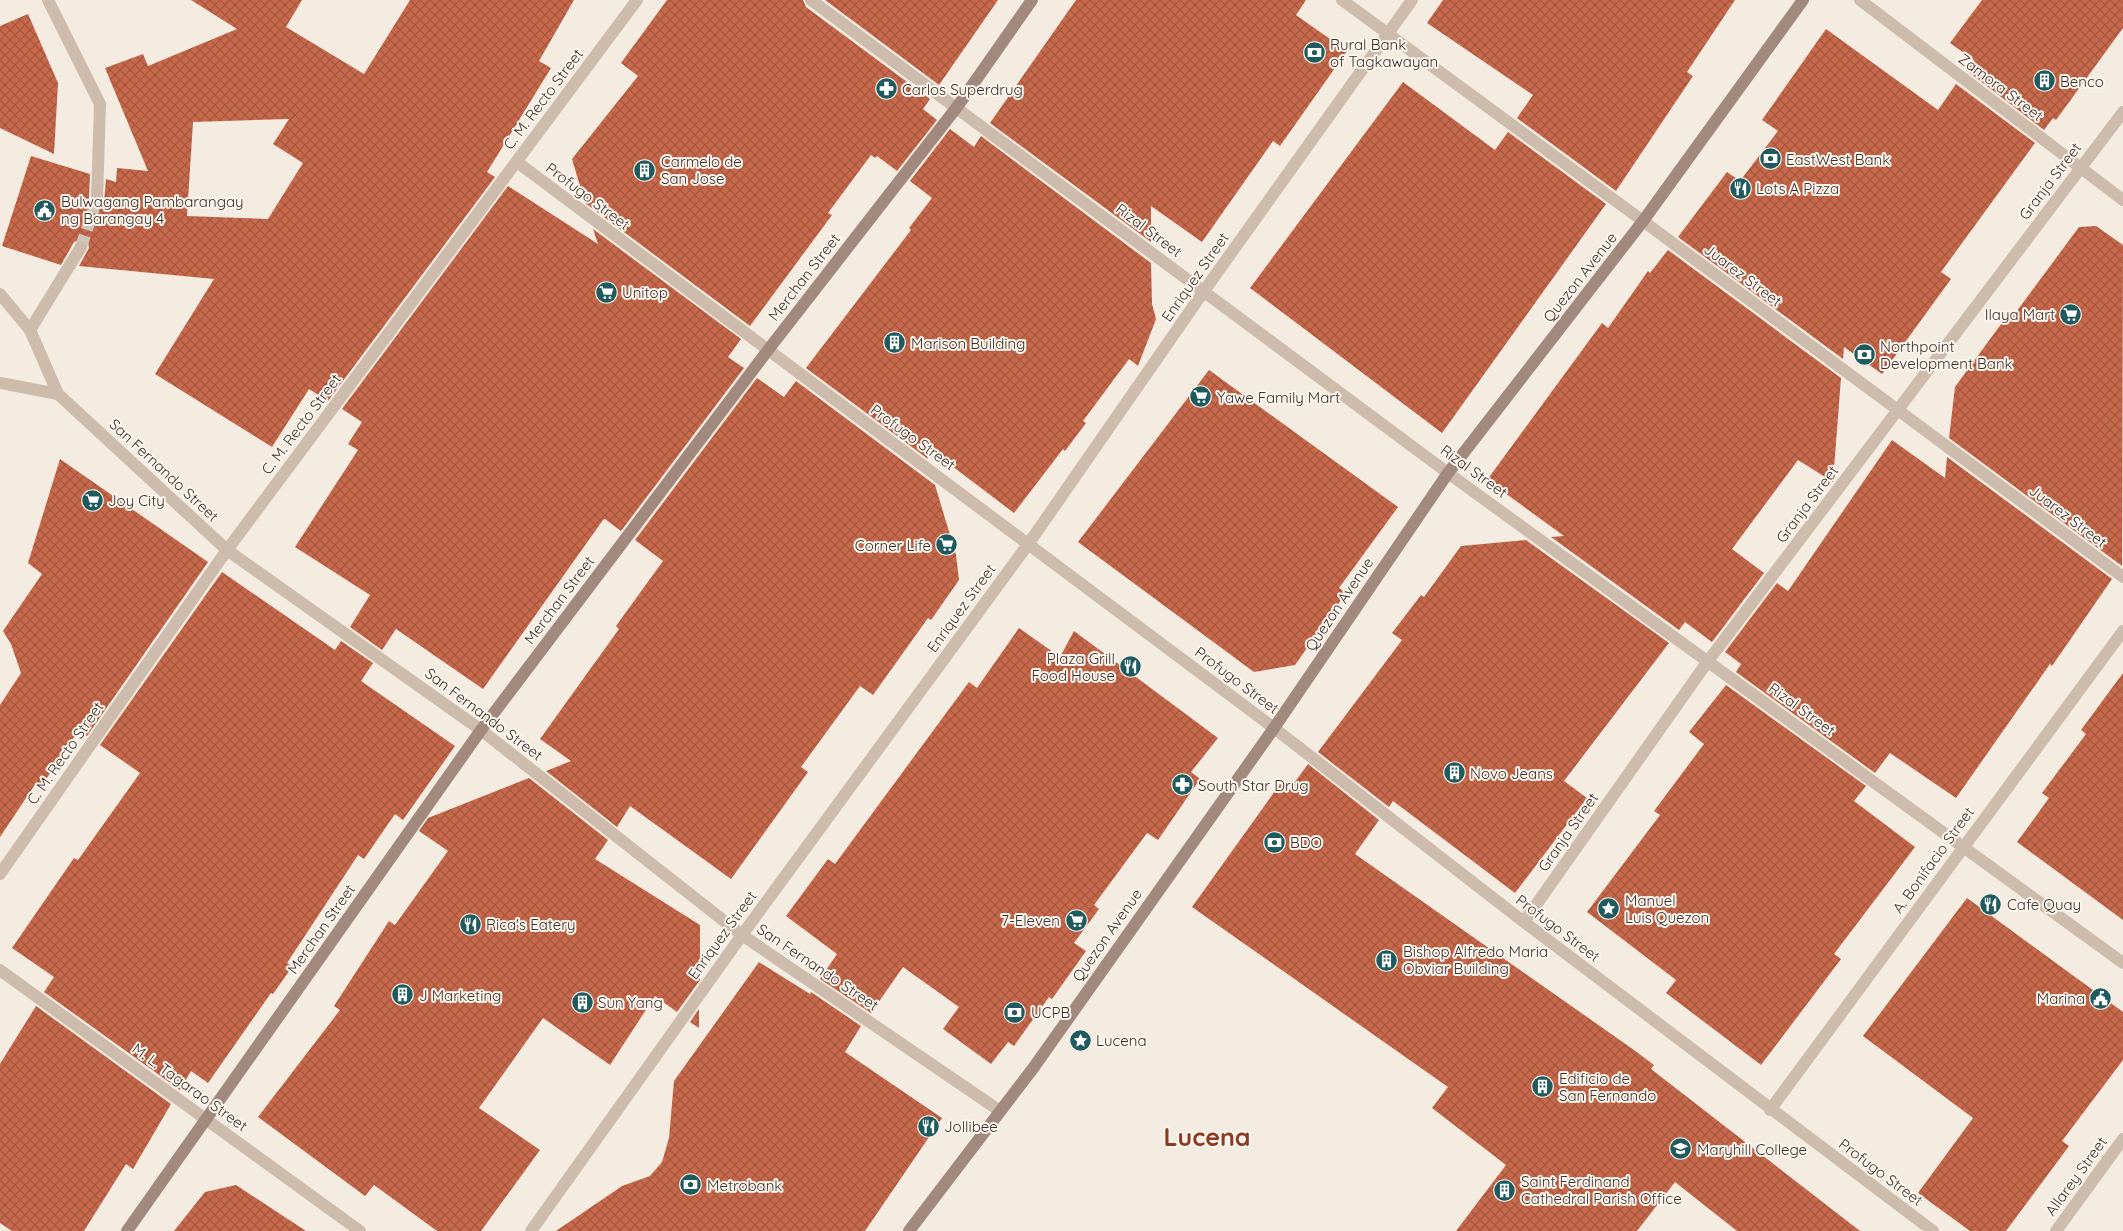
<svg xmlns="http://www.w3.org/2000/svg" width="2123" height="1231" font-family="Quicksand,sans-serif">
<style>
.building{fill:url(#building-cross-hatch);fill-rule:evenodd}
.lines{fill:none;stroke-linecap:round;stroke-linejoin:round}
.minor-tunnel{stroke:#cfc6bd;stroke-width:12;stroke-dasharray:12 6;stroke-linecap:butt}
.minor{stroke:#cdbbac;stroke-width:12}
.tertiary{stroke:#cdbbac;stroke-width:12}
.secondary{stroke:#a18a7d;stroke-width:12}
.labels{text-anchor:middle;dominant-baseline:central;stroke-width:4;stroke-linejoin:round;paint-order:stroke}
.poi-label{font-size:15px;fill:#3b302b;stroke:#fbf5ee;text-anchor:start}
.street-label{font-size:15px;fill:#3b302b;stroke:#fbf5ee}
.town-label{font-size:25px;font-weight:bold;fill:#8c3b22;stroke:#fbf5ee}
</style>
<defs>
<pattern id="building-cross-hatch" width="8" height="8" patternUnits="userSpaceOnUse" patternTransform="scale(1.25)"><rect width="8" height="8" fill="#c8694b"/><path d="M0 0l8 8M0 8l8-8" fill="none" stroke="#a4573f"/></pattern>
</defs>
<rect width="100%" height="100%" fill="#f4ebe1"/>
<path class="building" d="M191,0H302L286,27L364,74L410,0H574L539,61L551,68L487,172L495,177L328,401L309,389L272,447L155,374L214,279L79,266L89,248L88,243L82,239L74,242L61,265L2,246L31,156L90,174L89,199L92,206L96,207L104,203L106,179L116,182L117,168L148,171L105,68L143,54L148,66L237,29ZM289,119L273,144L303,163L268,219L187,216L193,122Z
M667,0H803L806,7L930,99L923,109L937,120L897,171L877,156L875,158L871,155L828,213L832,215L750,326L585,203L572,159L638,76L621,63Z
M825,0H998L939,85Z
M1076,0H1306L1296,15L1347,51L1280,146L1273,141L1202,242L1151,206V242L990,123Z
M1443,0H1735L1687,72L1693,76L1616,191L1517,118L1533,95L1427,23Z
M1982,0H2123V28L2056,120L2053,118L2044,130L1966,70L1974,60L1950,43Z
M28,14L58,83L54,154L0,128V26Z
M1826,29L1938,110L1956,84L2035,143L1941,272L1951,279L1882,374L1844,347L1843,359L1678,237L1727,172L1740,181L1778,131L1762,120Z
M1403,82L1495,150L1508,132L1606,204L1442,433L1250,288Z
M950,129L974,147L981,136L1151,263L1152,304L1156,319L1138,366L1129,359L1083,421L1086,423L1065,451L1063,449L1014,513L923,444L928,459L806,368L911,230L909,228L932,198L910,181Z
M508,186L598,244L593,229L741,339L728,357L744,368L621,531L605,519L603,520L483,689L396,629L382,650L350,627L370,595L295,547L358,450L348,444L362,422L342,409Z
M2096,226L2123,245L2122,566L1949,438L1955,387L2004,320L2008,323L2079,227Z
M1668,250L1841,378L1833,482L1798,460L1732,549L1764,573L1712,642L1685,622L1679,630L1551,537L1564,536L1487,480L1602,323L1608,328L1648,271L1650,273Z
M1209,370L1398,507L1339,588L1346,593L1295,665L1254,672L1078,542Z
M757,378L784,397L796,381L935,485L956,555L959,580L931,620L928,618L873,695L860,686L801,767L808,772L731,879L630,806L617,827L546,771L571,761L540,739L619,629L616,626L663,561L635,540Z
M1892,440L1945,478L1947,457L2112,579L2052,666L2050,664L1956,798L1890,753L1875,773L1736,672L1741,664L1725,652L1777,583L1788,591Z
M60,459L208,562L87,736L81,732L79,735L76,734L41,787L36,783L0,837V705L21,673L11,644L3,631L42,574L28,563Z
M1526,540L1669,643L1564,781L1587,798L1515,893L1393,801L1389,807L1318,752L1402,640L1392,633L1421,595L1424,597L1461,546Z
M222,572L335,650L341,641L373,663L361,681L455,746L403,820L395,814L364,859L358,855L287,963L292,967L273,994L271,993L208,1083L191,1071L180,1090L44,992L54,977L12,948L74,858L78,860L140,773L100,745Z
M1019,628L1060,657L1074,631L1218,738L1191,772L1200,779L1158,840L1147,833L1094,905L1099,909L1074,943L1086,951L1052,999L1049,997L1014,1046L1008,1042L991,1064L943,1029L959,1007L903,967L871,1013L820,979L837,954L786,916L828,859L835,864L969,682L977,688Z
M2123,673V920L2017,842L2049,798L2042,793L2086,734L2081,730Z
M1726,685L1866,786L1854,801L1915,847L1834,954L1841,959L1761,1065L1666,993L1676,980L1587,912L1660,815L1654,811L1704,744L1689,732Z
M1308,764L1379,820L1355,854L1634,1050L1654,1065L1651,1069L1860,1231H1737L1675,1182L1637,1231H1456L1506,1165L1432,1108L1448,1087L1192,907L1280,784L1289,790Z
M529,778L608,840L595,859L700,925V980L677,1012L655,996L610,1065L543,1018L479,1108L540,1150L481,1231H437L374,1185L365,1196L258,1117L340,1010L334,1006L389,921L395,925L448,851L419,831L428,818Z
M1967,898L2123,1012V1060L2062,1141L2069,1146L2006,1231H1970L1918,1193L1973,1118L1863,1036Z
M759,962L810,994L811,992L861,1026L845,1052L942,1118L865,1231H556L622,1186L650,1176L662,1162L669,1138L674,1081Z
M36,1006L171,1104L133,1169L126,1164L84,1231H12L0,1223V1064Z
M699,1009V1028L690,1022Z
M236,1185L306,1231H174L205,1192Z"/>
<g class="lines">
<path class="minor-tunnel" d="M81,247L97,199"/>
<path class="minor" d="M48,0L100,104L97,199
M811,0L1448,473L2123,963
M1860,0L2123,200
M517,162L1274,728L1524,922L1933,1231
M1643,221L2123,577
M0,294L30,330L58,394L227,550L481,730L742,935L1000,1111
M30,330L81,247
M0,383L58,394
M0,874L227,550L637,0
M1524,922L1708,661L2123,112
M0,970L360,1231
M1770,1110L2123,631
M531,1231L742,935L1029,543L1204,291L1412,0
M2056,1231L2123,1139"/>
<path class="tertiary" d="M1342,0L1643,221"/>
<path class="secondary" d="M127,1231L481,730L768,350L957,107L1032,0
M909,1231L1034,1067L1274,728L1448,473L1643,221L1803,0"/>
</g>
<defs>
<symbol id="bank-disc" viewBox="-11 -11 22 22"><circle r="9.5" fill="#1f5a5e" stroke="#fbf5ee"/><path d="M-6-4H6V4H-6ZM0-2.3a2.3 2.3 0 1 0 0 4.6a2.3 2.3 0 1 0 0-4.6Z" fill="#fff"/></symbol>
<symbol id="building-disc" viewBox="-11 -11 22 22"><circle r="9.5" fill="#1f5a5e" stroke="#fbf5ee"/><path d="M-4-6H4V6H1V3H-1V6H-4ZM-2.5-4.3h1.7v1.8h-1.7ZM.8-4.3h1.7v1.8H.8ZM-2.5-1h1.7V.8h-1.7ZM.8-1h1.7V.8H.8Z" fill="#fff"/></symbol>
<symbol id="pharmacy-disc" viewBox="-11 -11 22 22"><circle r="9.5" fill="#1f5a5e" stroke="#fbf5ee"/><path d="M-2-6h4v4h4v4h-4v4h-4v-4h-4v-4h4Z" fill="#fff"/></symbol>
<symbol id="restaurant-disc" viewBox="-11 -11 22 22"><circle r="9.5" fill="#1f5a5e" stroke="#fbf5ee"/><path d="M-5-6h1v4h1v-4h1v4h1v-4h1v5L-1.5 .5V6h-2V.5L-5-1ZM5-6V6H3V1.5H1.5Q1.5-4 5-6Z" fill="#fff"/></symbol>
<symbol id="civic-disc" viewBox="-11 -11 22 22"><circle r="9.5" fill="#1f5a5e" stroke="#fbf5ee"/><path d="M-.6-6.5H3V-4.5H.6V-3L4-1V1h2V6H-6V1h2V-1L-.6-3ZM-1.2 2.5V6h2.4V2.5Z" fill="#fff"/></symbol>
<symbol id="supermarket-disc" viewBox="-11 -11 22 22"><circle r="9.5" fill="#1f5a5e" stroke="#fbf5ee"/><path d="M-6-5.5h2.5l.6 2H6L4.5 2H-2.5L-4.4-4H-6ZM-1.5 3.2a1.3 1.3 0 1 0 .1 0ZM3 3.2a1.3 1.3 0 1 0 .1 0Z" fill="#fff"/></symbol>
<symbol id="sight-disc" viewBox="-11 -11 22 22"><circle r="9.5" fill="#1f5a5e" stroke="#fbf5ee"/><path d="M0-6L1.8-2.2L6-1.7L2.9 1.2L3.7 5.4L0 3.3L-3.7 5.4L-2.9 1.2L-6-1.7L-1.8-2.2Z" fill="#fff"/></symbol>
<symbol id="university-disc" viewBox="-11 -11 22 22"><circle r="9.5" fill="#1f5a5e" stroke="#fbf5ee"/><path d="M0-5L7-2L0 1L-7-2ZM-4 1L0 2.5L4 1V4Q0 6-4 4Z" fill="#fff"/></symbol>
</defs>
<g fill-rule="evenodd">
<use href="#bank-disc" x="1302" y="40" width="25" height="25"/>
<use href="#building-disc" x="2032" y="68" width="25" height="25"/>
<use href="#pharmacy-disc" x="874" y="76" width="25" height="25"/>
<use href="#bank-disc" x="1758" y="146" width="25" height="25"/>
<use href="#building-disc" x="632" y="158" width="25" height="25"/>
<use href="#restaurant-disc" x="1728" y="176" width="25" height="25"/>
<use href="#civic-disc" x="32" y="198" width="25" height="25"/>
<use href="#supermarket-disc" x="594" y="280" width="25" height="25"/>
<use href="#supermarket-disc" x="2058" y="302" width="25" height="25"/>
<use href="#building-disc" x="882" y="330" width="25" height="25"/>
<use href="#bank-disc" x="1852" y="342" width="25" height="25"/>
<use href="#supermarket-disc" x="1188" y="384" width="25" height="25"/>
<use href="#supermarket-disc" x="80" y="488" width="25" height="25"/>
<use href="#supermarket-disc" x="934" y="532" width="25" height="25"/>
<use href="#restaurant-disc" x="1118" y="654" width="25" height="25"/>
<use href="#building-disc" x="1442" y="760" width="25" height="25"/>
<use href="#pharmacy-disc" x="1170" y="772" width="25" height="25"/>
<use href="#bank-disc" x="1262" y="830" width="25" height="25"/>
<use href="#restaurant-disc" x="1978" y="892" width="25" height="25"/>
<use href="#sight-disc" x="1596" y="896" width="25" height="25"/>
<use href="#supermarket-disc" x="1064" y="908" width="25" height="25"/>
<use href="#restaurant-disc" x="458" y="912" width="25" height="25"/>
<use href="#building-disc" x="1374" y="948" width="25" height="25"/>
<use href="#building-disc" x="390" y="982" width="25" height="25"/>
<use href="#civic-disc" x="2088" y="986" width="25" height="25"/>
<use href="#building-disc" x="570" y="990" width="25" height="25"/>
<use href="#bank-disc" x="1002" y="1000" width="25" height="25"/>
<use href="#sight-disc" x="1068" y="1028" width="25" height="25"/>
<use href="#building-disc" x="1530" y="1074" width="25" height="25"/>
<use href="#restaurant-disc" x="916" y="1114" width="25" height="25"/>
<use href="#university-disc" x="1668" y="1136" width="25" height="25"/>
<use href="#bank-disc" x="678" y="1172" width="25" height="25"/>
<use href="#building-disc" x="1492" y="1178" width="25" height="25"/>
</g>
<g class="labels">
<g class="poi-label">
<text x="1330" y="44">Rural Bank<tspan x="1330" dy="17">of Tagkawayan</tspan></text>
<text x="2060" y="81">Benco</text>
<text x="902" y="89">Carlos Superdrug</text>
<text x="1786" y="159">EastWest Bank</text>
<text x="661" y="161">Carmelo de<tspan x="661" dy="17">San Jose</tspan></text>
<text x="1756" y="188">Lots A Pizza</text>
<text x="61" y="201">Bulwagang Pambarangay<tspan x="61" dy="17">ng Barangay 4</tspan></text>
<text x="622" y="292">Unitop</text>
<text x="2055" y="314" text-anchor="end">Ilaya Mart</text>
<text x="911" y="343">Marison Building</text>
<text x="1880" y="346">Northpoint<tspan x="1880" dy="17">Development Bank</tspan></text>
<text x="1217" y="397">Yawe Family Mart</text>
<text x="108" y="500">Joy City</text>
<text x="931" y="545" text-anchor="end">Corner Life</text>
<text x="1115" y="658" text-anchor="end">Plaza Grill<tspan x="1115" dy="17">Food House</tspan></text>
<text x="1470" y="773">Novo Jeans</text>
<text x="1198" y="785">South Star Drug</text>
<text x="1290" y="842">BDO</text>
<text x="1625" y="900">Manuel<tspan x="1625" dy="17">Luis Quezon</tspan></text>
<text x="2007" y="904">Cafe Quay</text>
<text x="1060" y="920" text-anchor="end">7-Eleven</text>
<text x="486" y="924">Rica's Eatery</text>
<text x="1403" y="951">Bishop Alfredo Maria<tspan x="1403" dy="17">Obviar Building</tspan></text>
<text x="419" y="995">J Marketing</text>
<text x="2085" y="998" text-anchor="end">Marina</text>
<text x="598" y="1002">Sun Yang</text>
<text x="1031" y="1012">UCPB</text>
<text x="1096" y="1040">Lucena</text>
<text x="1559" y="1078">Edificio de<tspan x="1559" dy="17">San Fernando</tspan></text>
<text x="944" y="1126">Jollibee</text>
<text x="1697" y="1149">Maryhill College</text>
<text x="1521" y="1181">Saint Ferdinand<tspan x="1521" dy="17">Cathedral Parish Office</tspan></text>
<text x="707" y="1185">Metrobank</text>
</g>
<g class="street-label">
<text transform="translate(2001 87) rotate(37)">Zamora Street</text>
<text transform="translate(543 99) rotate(-53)">C. M. Recto Street</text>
<text transform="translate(2050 181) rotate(-53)">Granja Street</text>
<text transform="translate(588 196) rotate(37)">Profugo Street</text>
<text transform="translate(1149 230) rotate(37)">Rizal Street</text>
<text transform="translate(1743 275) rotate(37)">Juarez Street</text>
<text transform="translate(804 277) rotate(-52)">Merchan Street</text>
<text transform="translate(1195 277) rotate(-55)">Enriquez Street</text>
<text transform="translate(1580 277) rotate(-52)">Quezon Avenue</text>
<text transform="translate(301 424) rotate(-53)">C. M. Recto Street</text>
<text transform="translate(913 437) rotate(36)">Profugo Street</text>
<text transform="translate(164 470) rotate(43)">San Fernando Street</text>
<text transform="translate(1474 471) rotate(36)">Rizal Street</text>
<text transform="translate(1807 504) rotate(-53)">Granja Street</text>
<text transform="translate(2068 516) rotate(37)">Juarez Street</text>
<text transform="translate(559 600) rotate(-53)">Merchan Street</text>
<text transform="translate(1339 604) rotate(-56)">Quezon Avenue</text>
<text transform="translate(961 608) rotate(-54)">Enriquez Street</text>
<text transform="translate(1237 680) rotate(37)">Profugo Street</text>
<text transform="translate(1802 709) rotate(36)">Rizal Street</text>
<text transform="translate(484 714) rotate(37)">San Fernando Street</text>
<text transform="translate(65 753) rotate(-55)">C. M. Recto Street</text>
<text transform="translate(1568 832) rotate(-55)">Granja Street</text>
<text transform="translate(1933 860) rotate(-54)">A. Bonifacio Street</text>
<text transform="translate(1558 928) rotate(37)">Profugo Street</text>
<text transform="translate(321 929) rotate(-55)">Merchan Street</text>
<text transform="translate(722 935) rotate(-54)">Enriquez Street</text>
<text transform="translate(1107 935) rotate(-55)">Quezon Avenue</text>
<text transform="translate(818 967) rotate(34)">San Fernando Street</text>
<text transform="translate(190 1087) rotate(36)">M. L. Tagarao Street</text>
<text transform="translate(1881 1172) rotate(37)">Profugo Street</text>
<text transform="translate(2076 1176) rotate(-54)">Allarey Street</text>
</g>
<g class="town-label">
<text x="1207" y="1136">Lucena</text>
</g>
</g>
</svg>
